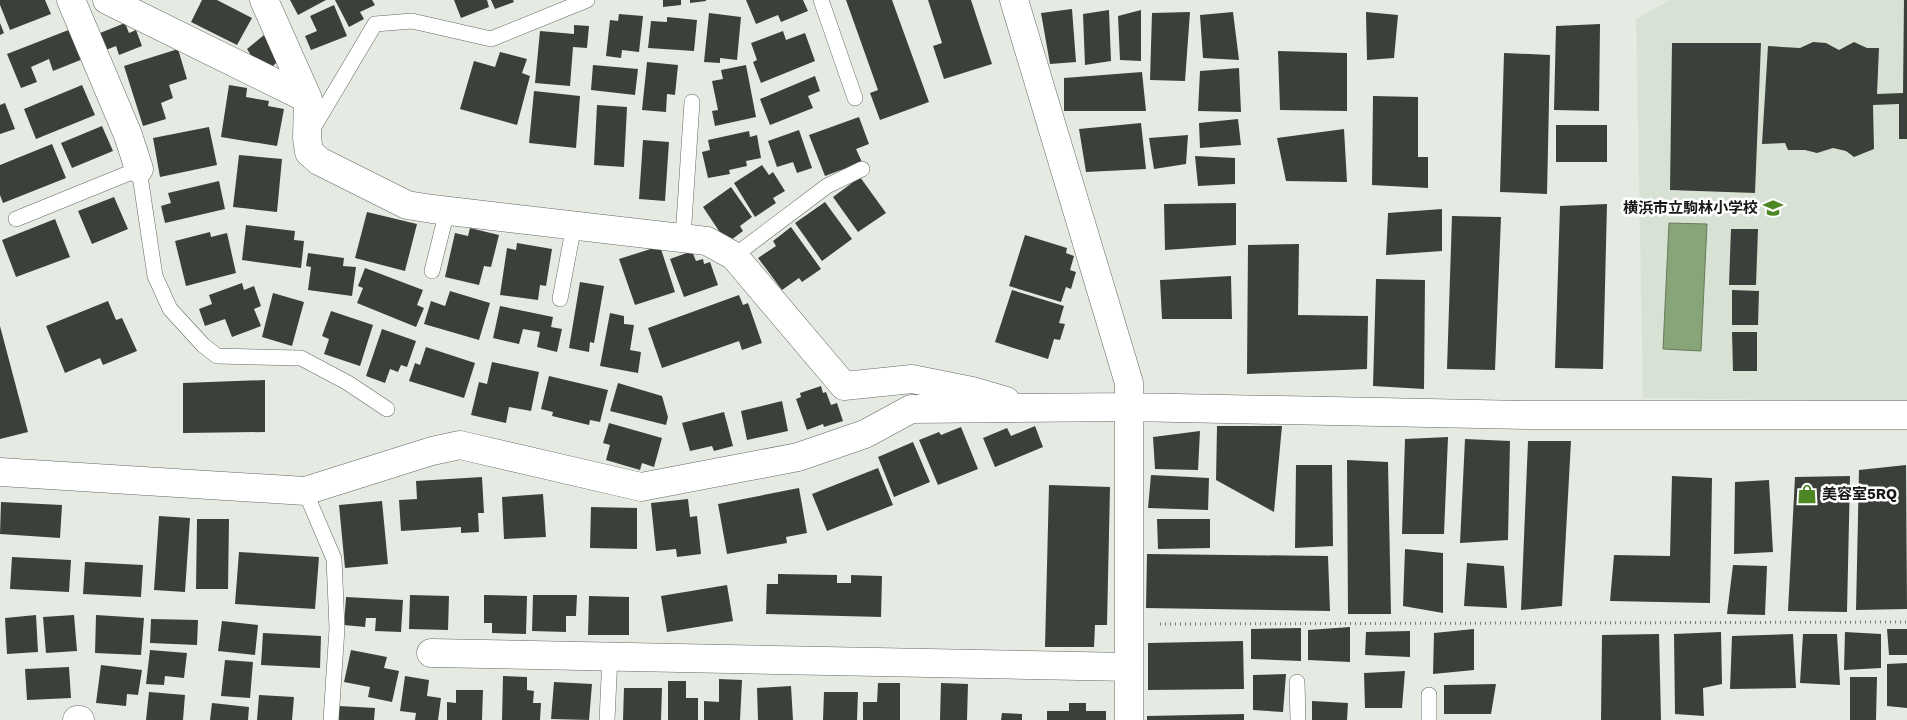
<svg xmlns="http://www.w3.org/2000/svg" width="1907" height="720" font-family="'Work Sans','Noto Sans JP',sans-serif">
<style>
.built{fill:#d8e2d4}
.water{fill:#88a479;stroke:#667a5c}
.building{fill:#3c403a}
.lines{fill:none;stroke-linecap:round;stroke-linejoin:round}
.lane-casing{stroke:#646862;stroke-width:16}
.street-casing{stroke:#646862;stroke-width:29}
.path{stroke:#787b76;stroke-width:3;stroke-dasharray:1 4;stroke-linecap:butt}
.lane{stroke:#fff;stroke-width:15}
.street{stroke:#fff;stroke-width:28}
.labels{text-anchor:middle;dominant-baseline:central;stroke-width:5;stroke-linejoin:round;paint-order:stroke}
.poi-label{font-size:15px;font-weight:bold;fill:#181917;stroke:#fff;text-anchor:end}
</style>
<rect width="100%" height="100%" fill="#e5ebe3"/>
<path class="built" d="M1670,0H1907V402L1643,398L1636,19Z"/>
<path class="water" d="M1669,223L1707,224L1701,351L1663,349Z"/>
<path class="building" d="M0,0H45L51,14L10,30L0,5Z
M202,0H217L252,18L237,45L191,22Z
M290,0H326L298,15Z
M335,0H372L375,5L360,12L364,19L349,27Z
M454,0H487L489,7L461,18Z
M491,0H513L514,2L495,9Z
M663,0H681V5L663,7Z
M690,0H706V1L690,3Z
M746,0H803L808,11L781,22L778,15L756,24Z
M846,0H892L929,102L880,120L870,93L878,90Z
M928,0H971L992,64L944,79L933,46L942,43Z
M1904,0H1907V139H1899V104L1873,105L1874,149L1854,157L1846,151L1833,148L1817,153L1805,150H1788L1785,143L1762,144L1768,46L1800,48L1813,42L1826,43L1839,50L1854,42L1867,48H1879L1877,94L1903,93Z
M334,5L347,36L311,50L305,36L317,31L310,16Z
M1072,9L1076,62L1050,64L1041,13Z
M1109,10L1111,61L1085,65L1083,14Z
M1141,10V61L1120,60L1118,16Z
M1190,12L1185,81L1150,80L1152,13Z
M1233,12L1239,60L1203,58L1200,15Z
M1366,12L1398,15L1394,58L1367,60Z
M709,13L741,17L737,60L720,58V63L704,62Z
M619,14L643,16L639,52L622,50L621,58L606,56L610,20L618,21Z
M667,17L697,20L694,51L648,48L651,21L667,22Z
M0,23L4,33L0,35Z
M125,23L129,33L136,30L142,46L119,55L116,46L106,50L100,33Z
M1600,24L1599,111L1554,110L1556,26Z
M574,25L589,26L587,48L573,47L570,86L535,83L540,31L574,34Z
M71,29L83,59L53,71L49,59L31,67L37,82L21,88L7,54Z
M783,31L786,40L805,33L815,61L761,83L753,62L757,60L751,43Z
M264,35L280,59L272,67L252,57L247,49Z
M1672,43H1761L1755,193L1670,190Z
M178,49L187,79L169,85L173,98L161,103L166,119L143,126L124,66Z
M1278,51L1347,53V111L1280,110Z
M500,52L527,59L522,73L530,76L517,125L460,109L474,61L495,67Z
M1504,53L1550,55L1547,194L1500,192Z
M647,62L678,65L675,95L667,94L666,112L642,110Z
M593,65L638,69L635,95L591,90Z
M746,65L756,117L715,126L712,111L718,110L712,81L723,79L721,70Z
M1239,68L1241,112L1198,111L1200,71Z
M1142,72L1146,111H1064V78Z
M815,76L820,91L808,96L813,108L770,125L760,99Z
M82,85L95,115L36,139L24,109Z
M229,85L247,88L246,97L269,101L268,106L284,109L277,146L221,137Z
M534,91L580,96L576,148L529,143Z
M1373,96L1418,97V157H1428V188L1372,185Z
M5,103L15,129L0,134V105Z
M597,105L627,107L624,167L594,165Z
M859,117L869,144L856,149L862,162L825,176L809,135Z
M1238,119L1241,145L1200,148L1199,123Z
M1141,123L1146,169L1086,172L1079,129Z
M1556,125H1607V162H1556Z
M102,126L113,151L72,168L61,143Z
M209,127L217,165L160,177L153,138Z
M1344,129L1347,182L1286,181L1277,138Z
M799,130L812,168L797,173L793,162L777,167L768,141Z
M749,131L750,137L757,135L761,158L746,161L747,166L729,170L730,174L708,178L702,152L710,150L708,140Z
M1188,135L1186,164L1154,169L1149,138Z
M643,140L669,142L665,201L639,199Z
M52,144L66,178L3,203L0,195V165Z
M239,155L282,159L277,212L233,207Z
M1195,156L1235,158V184L1198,186Z
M762,165L769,175L773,172L785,191L773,198L776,203L755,217L734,183Z
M860,177L886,213L858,232L833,197Z
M219,181L225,209L165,223L161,206L171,203L168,193Z
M731,187L752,217L740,226L743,231L727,243L703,207Z
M114,197L128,229L92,244L78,211Z
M825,202L852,239L822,261L795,223Z
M1236,203V245L1165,250L1164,204Z
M1607,204L1603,369L1555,368L1560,206Z
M1442,209V251L1386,255L1388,213Z
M367,212L417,224L405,271L355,258Z
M1452,216L1501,217L1495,370L1447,369Z
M55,219L70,257L16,277L2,240Z
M246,225L295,231L294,240L304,241L301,268L242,260Z
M791,227L821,269L802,282L799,278L782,290L758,258L776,246L773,241Z
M470,228L499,235L491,267L484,266L479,285L445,277L455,233L468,236Z
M1731,229H1758L1756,285H1729Z
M210,232L211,237L227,233L236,273L186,286L175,241Z
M1025,235L1067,248L1066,253L1074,256L1070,270L1076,272L1071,289L1066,287L1061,302L1009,286Z
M517,243L552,249L546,286L540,285L538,300L500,295L507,248L516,250Z
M1299,244L1298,315L1368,316L1367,369L1247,374L1248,245Z
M660,246L675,292L635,305L619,259Z
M692,251L696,261L703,259L704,264L710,262L718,285L684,297L670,259Z
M308,253L344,258L343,266L356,267L352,296L308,290L311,267L306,266Z
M365,268L423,290L417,305L424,308L416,327L357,303L363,288L358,286Z
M1231,276L1232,319H1162L1160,280Z
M1376,279L1425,280L1424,389L1373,386Z
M580,282L604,286L594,343L590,342L589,352L569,348Z
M242,283L244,290L254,286L261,306L254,309L261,326L232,337L225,319L205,326L199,309L212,304L209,295Z
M1012,290L1064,306L1059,323L1065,324L1060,340L1054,339L1048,359L995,342Z
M1732,290L1759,291L1758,325H1732Z
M450,291L490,303L479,340L424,324L431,301L445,306Z
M273,293L304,302L292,346L262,337Z
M739,295L743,305L748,303L762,343L742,350L739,341L662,368L648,328Z
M108,301L116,320L122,318L137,351L103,365L100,358L65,373L46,326Z
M500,306L553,317L551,327L562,329L557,352L537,347L540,332L523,329L519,344L493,338Z
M331,311L373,325L360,366L324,354L329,339L322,336Z
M610,313L624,316V324L634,325L630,350L641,352L638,373L600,366Z
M0,326L28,432L0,439Z
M382,329L416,341L407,367L401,365L398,372L390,369L385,383L366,376Z
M1732,332H1757V371H1733Z
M426,347L475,363L464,398L409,381L415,363L420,365Z
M492,362L539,372L531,411L509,407L506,423L471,415L479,382L487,384Z
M549,376L608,390L600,422L590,420L589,425L552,416L553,412L541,409Z
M265,380V432L183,433V383Z
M618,383L662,396L668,417L666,425L610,411Z
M821,386L823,393L826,392L831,405L837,403L843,421L824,427L823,424L807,430L796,399L801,397L800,393Z
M782,401L788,431L747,440L741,411Z
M724,412L733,446L714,451L712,446L690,451L682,423Z
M609,423L662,438L654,467L642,463L640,470L606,460L610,445L603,443Z
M1035,426L1043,447L995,467L983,438L1007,428L1011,436Z
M1217,426H1282L1274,512L1216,480Z
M961,427L978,469L938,485L919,440L939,432L941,435Z
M1200,431L1198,470L1155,469L1153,437Z
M1448,437L1444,534H1402L1405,439Z
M1465,439L1510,441L1508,540L1460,543Z
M1528,441H1571L1562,606L1521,610Z
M913,442L930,482L894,497L878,457Z
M1347,460L1388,462L1391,614H1348Z
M1296,465H1332L1333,546L1295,548Z
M1906,465L1907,609L1856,610L1859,470Z
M878,468L893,505L827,531L812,494Z
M1151,475L1209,478L1208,510L1148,508Z
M1672,476L1712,478L1710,603L1610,601L1614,555L1670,556Z
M1850,476L1847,612L1788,611L1795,477Z
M482,477L484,513H478L479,532L461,533V527L401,531L399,500L417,499L416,481Z
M1769,480L1773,552L1734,554L1735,482Z
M1049,485L1110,487L1107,625H1095L1094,647H1045Z
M799,488L807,533L786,537L787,543L727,554L718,504Z
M543,494L546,537L504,539L502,497Z
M688,499L690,517L697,516L701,554L677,557L676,549L656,551L651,503Z
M382,501L388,564L345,568L339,505Z
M1,502L62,505L60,538L0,534Z
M591,507L637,508V549L590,548Z
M159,516L190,518L185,592L154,590Z
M197,519H229L228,589H196Z
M1157,519H1210V548L1158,549Z
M1405,549L1443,553V613L1403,606Z
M239,552L319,557L315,609L235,604Z
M1147,554L1328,556L1330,611L1146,608Z
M12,557L71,560L69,592L10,589Z
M85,562L143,565L141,597L83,594Z
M1467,563L1504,566L1507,608L1464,606Z
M1733,565L1767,566L1765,615L1727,614Z
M778,574L837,575V583H851V575L882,576L881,617L766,614L767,584H778Z
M727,585L733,621L667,632L661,596Z
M410,595L449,596L448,630L409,629Z
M484,595L527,596L526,634L492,633V623H484Z
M533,595H577L576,616H566V632L532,631Z
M589,596L629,597V635H588Z
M346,597L403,600L401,632L375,631L376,618H366L365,627L344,625Z
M36,615L38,652L7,654L5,618Z
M74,615L77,651L46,653L43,617Z
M96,615L144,618L141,655L95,653Z
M151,619L198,620L197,645L150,643Z
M222,621L258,625L255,655L218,651Z
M1350,627V662L1308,660V630Z
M1301,628V661L1251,659V629Z
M1474,629V670L1433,674L1434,633Z
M1887,629H1907V655H1889Z
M1410,631V657L1365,655L1366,632Z
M1721,632L1722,684L1703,688L1704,716L1675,714L1674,634Z
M1845,632L1881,634V668L1844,670Z
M263,633L321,636L320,668L261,665Z
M1659,634L1661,720H1601L1602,635Z
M1793,634L1796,688L1730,689L1732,636Z
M1803,634H1837L1840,685L1800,683Z
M1243,641L1244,689L1148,690V643Z
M150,650L187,653L184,678L165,676L164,685L146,684Z
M351,650L387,657L384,668L399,671L392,702L368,697L370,687L344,682Z
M225,660L253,662L250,698L221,696Z
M1907,663V708L1887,706V664Z
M101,665L142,670L138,695L127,694L126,706L96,703Z
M69,667L71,698L27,700L25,669Z
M1405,671L1402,708H1365L1364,673Z
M1286,674L1283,712L1253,710V675Z
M405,676L429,680L427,696L441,698L438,720H415L416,713L400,711Z
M503,676L527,677V690L534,691L533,703H541L540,720H502Z
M1850,677H1877L1876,720H1850Z
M719,679L742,680L740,720H704V701L719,702Z
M668,681H686V698H698V720H668Z
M554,682L592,684L589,720L551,719Z
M878,683H900V720H863V702H877Z
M941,683L968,684L967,720H940Z
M1496,684L1491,714H1444V685Z
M791,686L793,720H758L757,688Z
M624,688H662L661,720H623Z
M456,690H483L482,720H447V702L456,703Z
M149,692L185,695L183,720H146Z
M824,692H858L857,720H823Z
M259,695L294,697L292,720H257Z
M1312,701L1348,703L1347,720H1312Z
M212,703L249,707L248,720H210Z
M1069,703H1086V711H1106V720H1047V711H1069Z
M339,706L375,708L374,720H339Z
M1002,713L1022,714V720H1001Z
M1244,714V720H1147V716Z"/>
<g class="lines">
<defs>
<path id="lane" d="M821,0L855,98
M312,130L375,24L412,21L491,39L587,0
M16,219L139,169L155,276L170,309L203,345L217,356L301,358L348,383L387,409
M683,237L692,102
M734,256L827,186L862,169
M432,271L447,211
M560,299L574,225
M305,491L334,559L337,628L331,720
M1297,682L1298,720
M607,720L610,656
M1429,720V695"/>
<path id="street" d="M71,0L128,135L139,169
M107,0L308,99
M264,0L308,99L307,138L309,152L319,161L407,205L432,209L707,241L734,256L844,386L912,379L972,391L1006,401
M1014,0L1129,383V720
M0,472L305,491L432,451L460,445L641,487L798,457L865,434L911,409L1129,407L1526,415H1907
M431,653L1129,667
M77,720H80"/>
</defs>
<use href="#lane" class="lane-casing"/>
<use href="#street" class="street-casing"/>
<path class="path" d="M1160,624L1907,622"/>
<use href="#lane" class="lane"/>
<use href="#street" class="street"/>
</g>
<defs>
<symbol id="school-bare" viewBox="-9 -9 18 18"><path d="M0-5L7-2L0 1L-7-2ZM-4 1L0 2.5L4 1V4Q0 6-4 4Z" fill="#4c8724" stroke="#fff" stroke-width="2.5" paint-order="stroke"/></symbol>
<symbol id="shop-bare" viewBox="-9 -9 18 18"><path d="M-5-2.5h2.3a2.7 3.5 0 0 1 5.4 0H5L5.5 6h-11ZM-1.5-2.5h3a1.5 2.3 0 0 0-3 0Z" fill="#4c8724" stroke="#fff" stroke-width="2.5" paint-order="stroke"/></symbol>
</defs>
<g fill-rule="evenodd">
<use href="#school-bare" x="1759" y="194" width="28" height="28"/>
<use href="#shop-bare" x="1793" y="480" width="28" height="28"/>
</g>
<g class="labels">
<g class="poi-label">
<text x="1758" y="208">横浜市立駒林小学校</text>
<text x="1822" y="494" text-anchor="start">美容室5RQ</text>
</g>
</g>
</svg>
